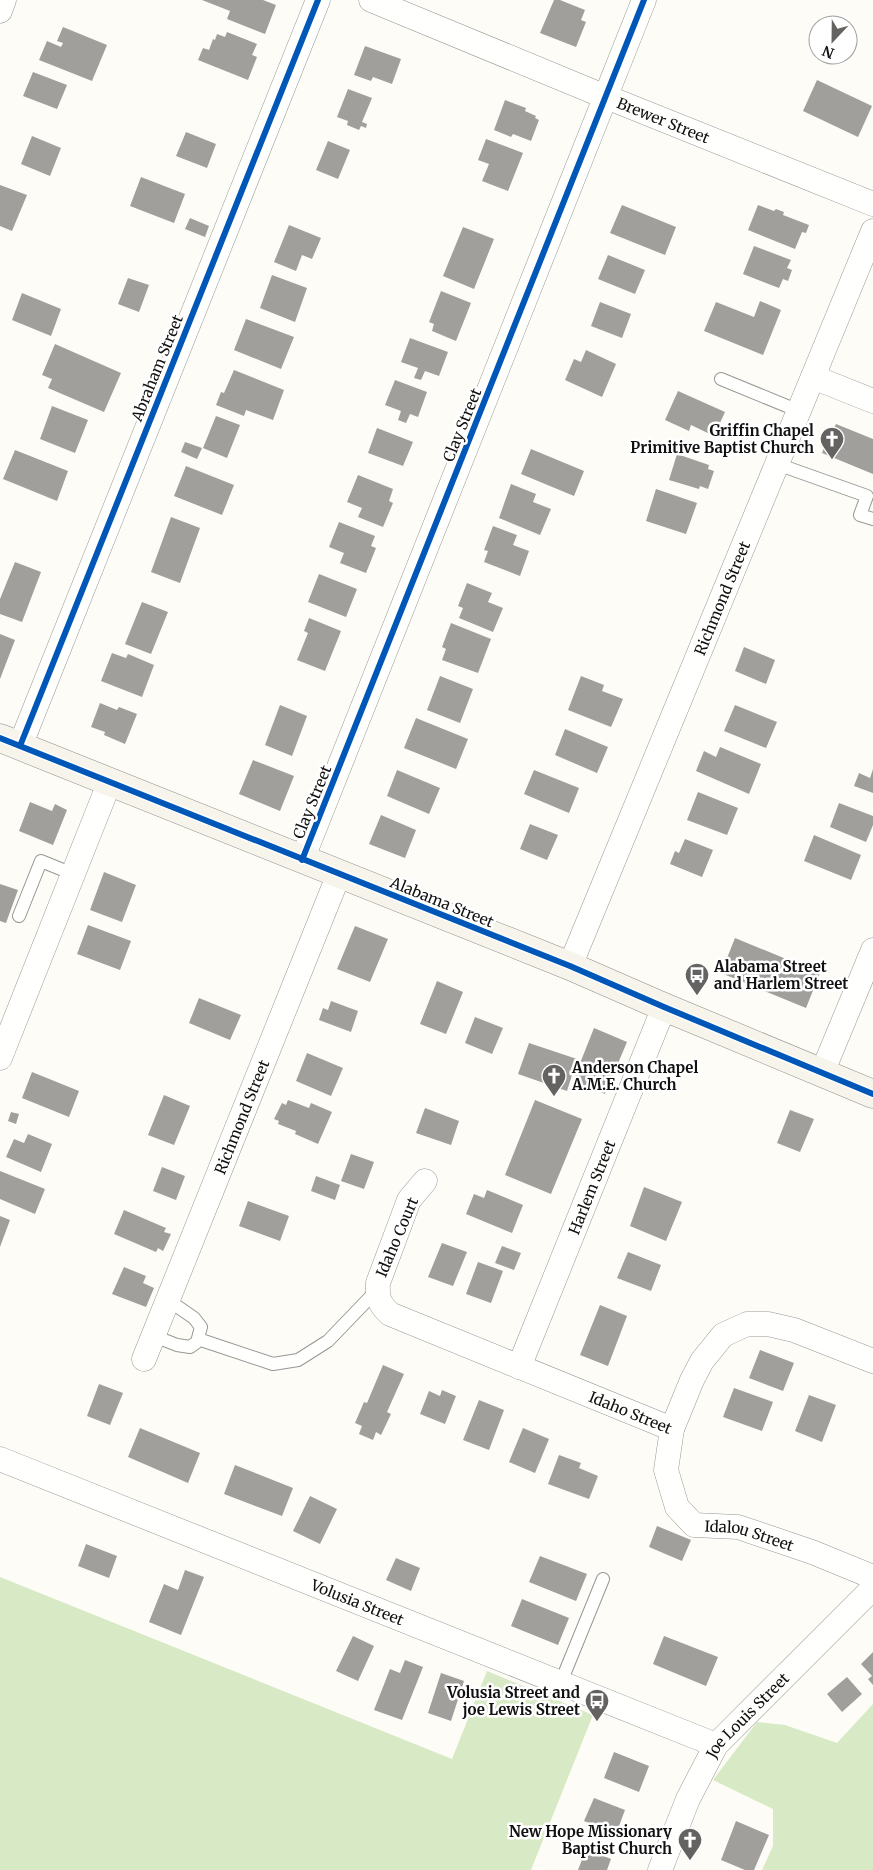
<svg xmlns="http://www.w3.org/2000/svg" width="873" height="1870" font-family="Merriweather,serif">
<style>
.forest{fill:#d8eac5}
.building{fill:#a19f9c}
.lines{fill:none;stroke-linecap:round;stroke-linejoin:round}
.lane-casing{stroke:#979795;stroke-width:14}
.street-casing{stroke:#979795;stroke-width:25}
.secondary-casing{stroke:#8e8d8b;stroke-width:29}
.lane{stroke:#fffffe;stroke-width:12}
.street{stroke:#fffffe;stroke-width:24}
.secondary{stroke:#f6f4eb;stroke-width:28}
.cycleway-casing{stroke:#fff;stroke-width:9}
.cycleway{stroke:#0057b8;stroke-width:6}
.labels{text-anchor:middle;dominant-baseline:central;stroke-width:5;stroke-linejoin:round;paint-order:stroke}
.street-label{font-size:15px;fill:#111;stroke:#fff}
.poi-label{font-size:15px;font-weight:bold;fill:#111;stroke:#fff;text-anchor:end}
</style>
<rect width="100%" height="100%" fill="#fdfcf7"/>
<path class="forest" d="M0,1577L452,1759L487,1671L593,1715L531,1870H0Z
M873,1704V1870H762L773,1846V1809L713,1780L757,1722L785,1725L837,1743Z"/>
<path class="building" d="M202,0H263L276,5L265,34L227,19L230,11Z
M554,0H560L585,10L581,20L586,22L576,47L540,33Z
M63,27L107,45L92,81L39,60L47,41L61,47L63,43L57,41Z
M227,32L257,44L252,55L257,57L248,80L198,60L203,48L209,50L213,39L215,40L217,34L225,37Z
M365,46L401,59L392,84L373,77L371,81L354,75Z
M33,72L67,85L57,109L23,96Z
M817,80L872,106L858,137L803,111Z
M348,89L372,98L362,122L367,124L366,128L361,126L359,130L347,125L348,121L337,117Z
M505,100L526,108L525,111L536,116L535,118L539,120L531,141L513,134L511,137L494,130Z
M186,132L216,144L207,168L176,156Z
M32,136L61,148L50,176L21,164Z
M486,139L523,153L508,191L482,181L489,164L478,160Z
M328,141L350,150L338,179L316,170Z
M141,177L185,194L174,223L130,206Z
M0,185L27,195L12,231L0,226Z
M622,205L676,227L665,255L610,233Z
M758,205L774,211L776,209L784,212L783,215L809,225L806,233L802,232L795,249L748,230Z
M190,218L209,226L205,237L185,229Z
M289,225L321,238L312,259L302,255L296,271L274,262Z
M463,227L494,239L474,289L443,276Z
M754,246L791,260L787,268L792,270L788,281L783,279L779,288L743,274Z
M608,255L645,270L635,294L598,279Z
M272,275L307,288L295,322L260,308Z
M128,278L149,285L139,312L118,304Z
M441,291L471,303L456,341L432,331L434,324L429,322Z
M22,293L61,309L51,336L12,320Z
M760,301L781,310L763,355L704,331L716,302L754,317Z
M600,302L631,314L622,338L591,326Z
M246,319L294,337L281,369L234,350Z
M410,338L448,352L439,376L425,371L421,380L414,378L418,368L401,362Z
M55,344L121,373L104,412L48,388L52,379L42,375Z
M586,350L616,364L602,397L565,380L574,359L581,362Z
M234,370L284,390L273,420L246,410L244,416L216,405L221,392L224,393Z
M395,380L427,392L418,417L410,414L406,423L398,420L401,411L385,405Z
M678,391L725,412L714,436L691,425L689,431L665,420Z
M52,406L88,420L75,453L40,439Z
M216,416L240,425L227,458L203,448Z
M836,424L873,439V474L822,453L832,427L834,428Z
M377,428L413,442L403,466L368,453Z
M185,442L202,448L197,459L181,452Z
M531,449L584,471L574,496L521,474Z
M15,450L68,471L57,501L3,479Z
M677,454L709,465L708,469L714,471L708,489L700,486L699,489L669,480Z
M186,466L234,485L222,515L174,496Z
M358,475L393,489L389,501L393,503L383,527L358,517L362,508L347,502Z
M511,484L536,494L533,502L551,509L540,535L499,518Z
M656,489L697,503L686,534L646,521Z
M171,517L200,528L180,583L151,572Z
M339,522L375,536L371,546L376,548L366,573L340,563L344,553L329,547Z
M493,526L517,535L513,545L529,551L520,576L484,562L488,551L484,550Z
M15,562L41,572L22,622L0,614V599Z
M319,574L357,589L346,617L308,602Z
M467,583L492,593L488,602L503,608L493,632L459,618L463,608L458,606Z
M142,602L168,612L151,654L125,644Z
M309,618L341,631L325,671L297,660L308,633L304,631Z
M451,623L491,639L478,673L442,660L446,649L442,647Z
M0,634L15,640L0,679Z
M744,647L775,660L766,684L735,671Z
M112,653L126,658L128,654L154,665L142,697L101,681Z
M440,676L473,689L460,723L427,710Z
M581,676L604,685L602,691L623,699L611,727L568,710Z
M100,703L117,710L119,707L137,714L125,744L104,735L105,732L91,727Z
M280,705L307,716L292,756L265,745Z
M735,705L777,722L766,748L724,731Z
M416,718L468,739L456,769L404,748Z
M565,729L608,747L597,773L555,755Z
M720,747L761,764L749,794L696,771L704,751L716,757Z
M253,760L294,776L280,811L239,794Z
M873,769V793L854,786L859,773L870,778Z
M397,770L440,788L429,814L387,796Z
M534,770L579,788L569,813L524,794Z
M698,792L738,808L727,835L687,820Z
M30,802L52,811L55,804L67,810L53,845L19,831Z
M839,803L873,816V825L866,842L830,827Z
M381,815L416,830L405,858L369,844Z
M530,824L558,835L547,860L520,849Z
M814,835L861,855L851,880L804,861Z
M685,839L713,850L702,877L670,864L675,851L679,853Z
M104,872L136,885L122,922L90,910Z
M0,884L18,890L6,923L0,921Z
M88,925L131,941L120,970L77,954Z
M355,926L388,939L370,982L337,969Z
M735,938L820,973L806,1008L721,973Z
M437,981L463,992L446,1034L420,1024Z
M199,998L241,1015L230,1040L189,1023Z
M331,1001L358,1011L351,1032L319,1020L323,1008L328,1010Z
M475,1017L503,1028L492,1054L465,1043Z
M594,1028L627,1042L605,1094L573,1081Z
M529,1043L577,1059L567,1091L518,1074Z
M307,1053L343,1068L331,1096L296,1081Z
M32,1072L79,1091L69,1117L22,1098Z
M164,1095L190,1106L174,1145L148,1135Z
M288,1100L309,1108L311,1103L332,1112L318,1144L295,1134L296,1131L278,1124L279,1121L274,1119L282,1103L286,1105Z
M535,1100L582,1119L551,1194L505,1175Z
M425,1108L459,1121L451,1145L416,1133Z
M790,1110L814,1119L800,1152L777,1143Z
M11,1112L19,1114L16,1124L8,1121Z
M28,1134L52,1144L41,1172L6,1157L14,1139L24,1143Z
M351,1154L374,1162L364,1189L341,1181Z
M162,1167L185,1176L176,1200L153,1191Z
M0,1171L45,1189L35,1214L0,1199Z
M316,1176L340,1185L335,1200L311,1191Z
M644,1187L682,1202L666,1241L630,1226Z
M487,1190L523,1205L512,1233L466,1214L474,1194L484,1198Z
M248,1201L289,1216L280,1241L239,1226Z
M124,1210L166,1228L164,1232L171,1234L163,1251L158,1248L156,1252L114,1234Z
M0,1216L10,1220L0,1247Z
M442,1243L467,1252L453,1286L428,1277Z
M502,1246L521,1253L514,1270L495,1263Z
M628,1252L661,1265L651,1291L617,1278Z
M478,1262L503,1271L491,1303L466,1294Z
M124,1267L146,1276L143,1283L154,1288L146,1307L112,1294Z
M600,1305L627,1316L608,1366L580,1355Z
M760,1350L794,1363L783,1391L749,1378Z
M383,1365L404,1374L387,1412L391,1414L381,1435L376,1432L373,1440L359,1434L362,1426L355,1423L364,1402L367,1403Z
M99,1384L123,1393L110,1425L87,1416Z
M734,1388L773,1402L762,1431L723,1417Z
M442,1390L456,1396L445,1424L420,1414L429,1391L440,1396Z
M809,1395L836,1405L822,1442L795,1431Z
M479,1400L504,1410L489,1450L463,1440Z
M140,1428L200,1453L188,1483L128,1457Z
M523,1428L549,1439L535,1473L509,1462Z
M559,1455L581,1463L579,1468L598,1476L589,1499L548,1484Z
M235,1465L293,1488L282,1516L224,1494Z
M310,1496L337,1509L320,1544L293,1531Z
M657,1526L691,1540L682,1561L649,1547Z
M86,1544L117,1556L109,1578L78,1566Z
M540,1556L587,1574L576,1601L529,1582Z
M396,1558L420,1568L411,1591L386,1580Z
M185,1570L204,1577L181,1635L149,1622L164,1584L178,1590Z
M522,1599L569,1618L558,1645L511,1626Z
M353,1636L374,1646L358,1681L336,1671Z
M664,1636L718,1657L706,1686L653,1664Z
M873,1652V1685L868,1679L872,1676L861,1664Z
M405,1660L423,1667L402,1720L374,1710L390,1669L400,1673Z
M441,1673L464,1681L451,1721L428,1713Z
M847,1677L862,1694L842,1712L827,1694Z
M614,1752L649,1766L639,1792L604,1778Z
M594,1798L625,1810L616,1834L584,1821Z
M736,1821L769,1835L754,1870H745L721,1860Z
M586,1849L611,1859L607,1870H578Z"/>
<g class="lines">
<defs>
<path id="lane" d="M721,379L799,411
M777,464L867,496L860,515L873,519
M19,916L41,861L73,874
M154,1336L177,1345L190,1347L197,1342L201,1327L194,1318L168,1300
M198,1339L273,1364L298,1360L328,1341L378,1289
M561,1682L603,1579"/>
<g id="street">
<path id="s1" d="M371,0L589,90L873,204"/>
<path d="M0,11L4,0"/>
<path d="M813,377L873,401"/>
<path d="M20,746L318,0"/>
<path d="M302,860L644,0"/>
<path id="s2" d="M570,966L873,231"/>
<path d="M0,1058L110,781"/>
<path d="M822,1073L873,950"/>
<path id="s3" d="M425,1181L409,1200L378,1283C377,1297 379,1304 390,1314L672,1429"/>
<path id="s4" d="M144,1359L339,874"/>
<path id="s5" d="M873,1361L794,1330L768,1324H747L723,1335L702,1361L692,1380L672,1429L666,1470L677,1507L694,1525L738,1527L812,1552L873,1577"/>
<path id="s6" d="M519,1367L664,1007"/>
<path id="s7" d="M0,1459L716,1745"/>
<path id="s8" d="M660,1870L688,1799L716,1745L873,1588"/>
</g>
<path id="secondary" d="M0,738L570,966L664,1007L873,1094"/>
</defs>
<use href="#lane" class="lane-casing"/>
<use href="#street" class="street-casing"/>
<use href="#secondary" class="secondary-casing"/>
<use href="#lane" class="lane"/>
<use href="#street" class="street"/>
<use href="#secondary" class="secondary"/>
<defs>
<path id="cycleway" d="M0,738L570,966L664,1007L873,1094
M20,746L318,0
M302,860L644,0"/>
</defs>
<use href="#cycleway" class="cycleway-casing"/>
<use href="#cycleway" class="cycleway"/>
</g>
<defs>
<symbol id="church-pin" viewBox="-11 -11 22 30"><path d="M0 17L-7.5 6A9.5 9.5 0 1 1 7.5 6Z" fill="#646362" stroke="#fff"/><path d="M-1.2-6h2.4v3.5h3.3v2.4h-3.3V6h-2.4V-.1h-3.3v-2.4h3.3Z" fill="#fff"/></symbol>
<symbol id="bus-pin" viewBox="-11 -11 22 30"><path d="M0 17L-7.5 6A9.5 9.5 0 1 1 7.5 6Z" fill="#646362" stroke="#fff"/><path d="M-5-6H5V4H4V6H2V4H-2V6H-4V4H-5ZM-3.5-4V0h7V-4ZM-3.5 1.2v1.5H-2V1.2ZM2 1.2v1.5H3.5V1.2Z" fill="#fff"/></symbol>
</defs>
<g fill-rule="evenodd">
<use href="#church-pin" x="818" y="425" width="28" height="38"/>
<use href="#bus-pin" x="683" y="961" width="28" height="38"/>
<use href="#church-pin" x="540" y="1062" width="28" height="38"/>
<use href="#bus-pin" x="583" y="1687" width="28" height="38"/>
<use href="#church-pin" x="676" y="1826" width="28" height="38"/>
</g>
<g class="labels">
<g class="street-label">
<text stroke="none"><textPath href="#s1" startOffset="316">Brewer Street</textPath></text>
<text transform="translate(157 368) rotate(-68)">Abraham Street</text>
<text transform="translate(462 425) rotate(-68)">Clay Street</text>
<text stroke="none"><textPath href="#s2" startOffset="398">Richmond Street</textPath></text>
<text transform="translate(312 802) rotate(-68)">Clay Street</text>
<text transform="translate(442 902) rotate(22)">Alabama Street</text>
<text stroke="none"><textPath href="#s4" startOffset="261">Richmond Street</textPath></text>
<text stroke="none"><textPath href="#s6" startOffset="194">Harlem Street</textPath></text>
<text transform="translate(397 1237) rotate(-67)">Idaho Court</text>
<text stroke="none"><textPath href="#s3" startOffset="408">Idaho Street</textPath></text>
<text stroke="none"><textPath href="#s5" startOffset="428">Idalou Street</textPath></text>
<text stroke="none"><textPath href="#s7" startOffset="385">Volusia Street</textPath></text>
<text stroke="none"><textPath href="#s8" startOffset="180">Joe Louis Street</textPath></text>
</g>
<g class="poi-label">
<text x="814" y="430">Griffin Chapel<tspan x="814" dy="17">Primitive Baptist Church</tspan></text>
<text x="714" y="966" text-anchor="start">Alabama Street<tspan x="714" dy="17">and Harlem Street</tspan></text>
<text x="572" y="1067" text-anchor="start">Anderson Chapel<tspan x="572" dy="17">A.M.E. Church</tspan></text>
<text x="580" y="1692">Volusia Street and<tspan x="580" dy="17">joe Lewis Street</tspan></text>
<text x="672" y="1831">New Hope Missionary<tspan x="672" dy="17">Baptist Church</tspan></text>
</g>
</g>
<g transform="translate(833 40) rotate(202)"><circle r="24" fill="#ffffff" stroke="#a0a0a0"/>
<path d="M0-4L9 19L0 12L-9 19Z" fill="#646362"/>
<text y="-8" font-size="14" font-weight="bold" text-anchor="middle" fill="#111111">N</text>
</g>
</svg>
